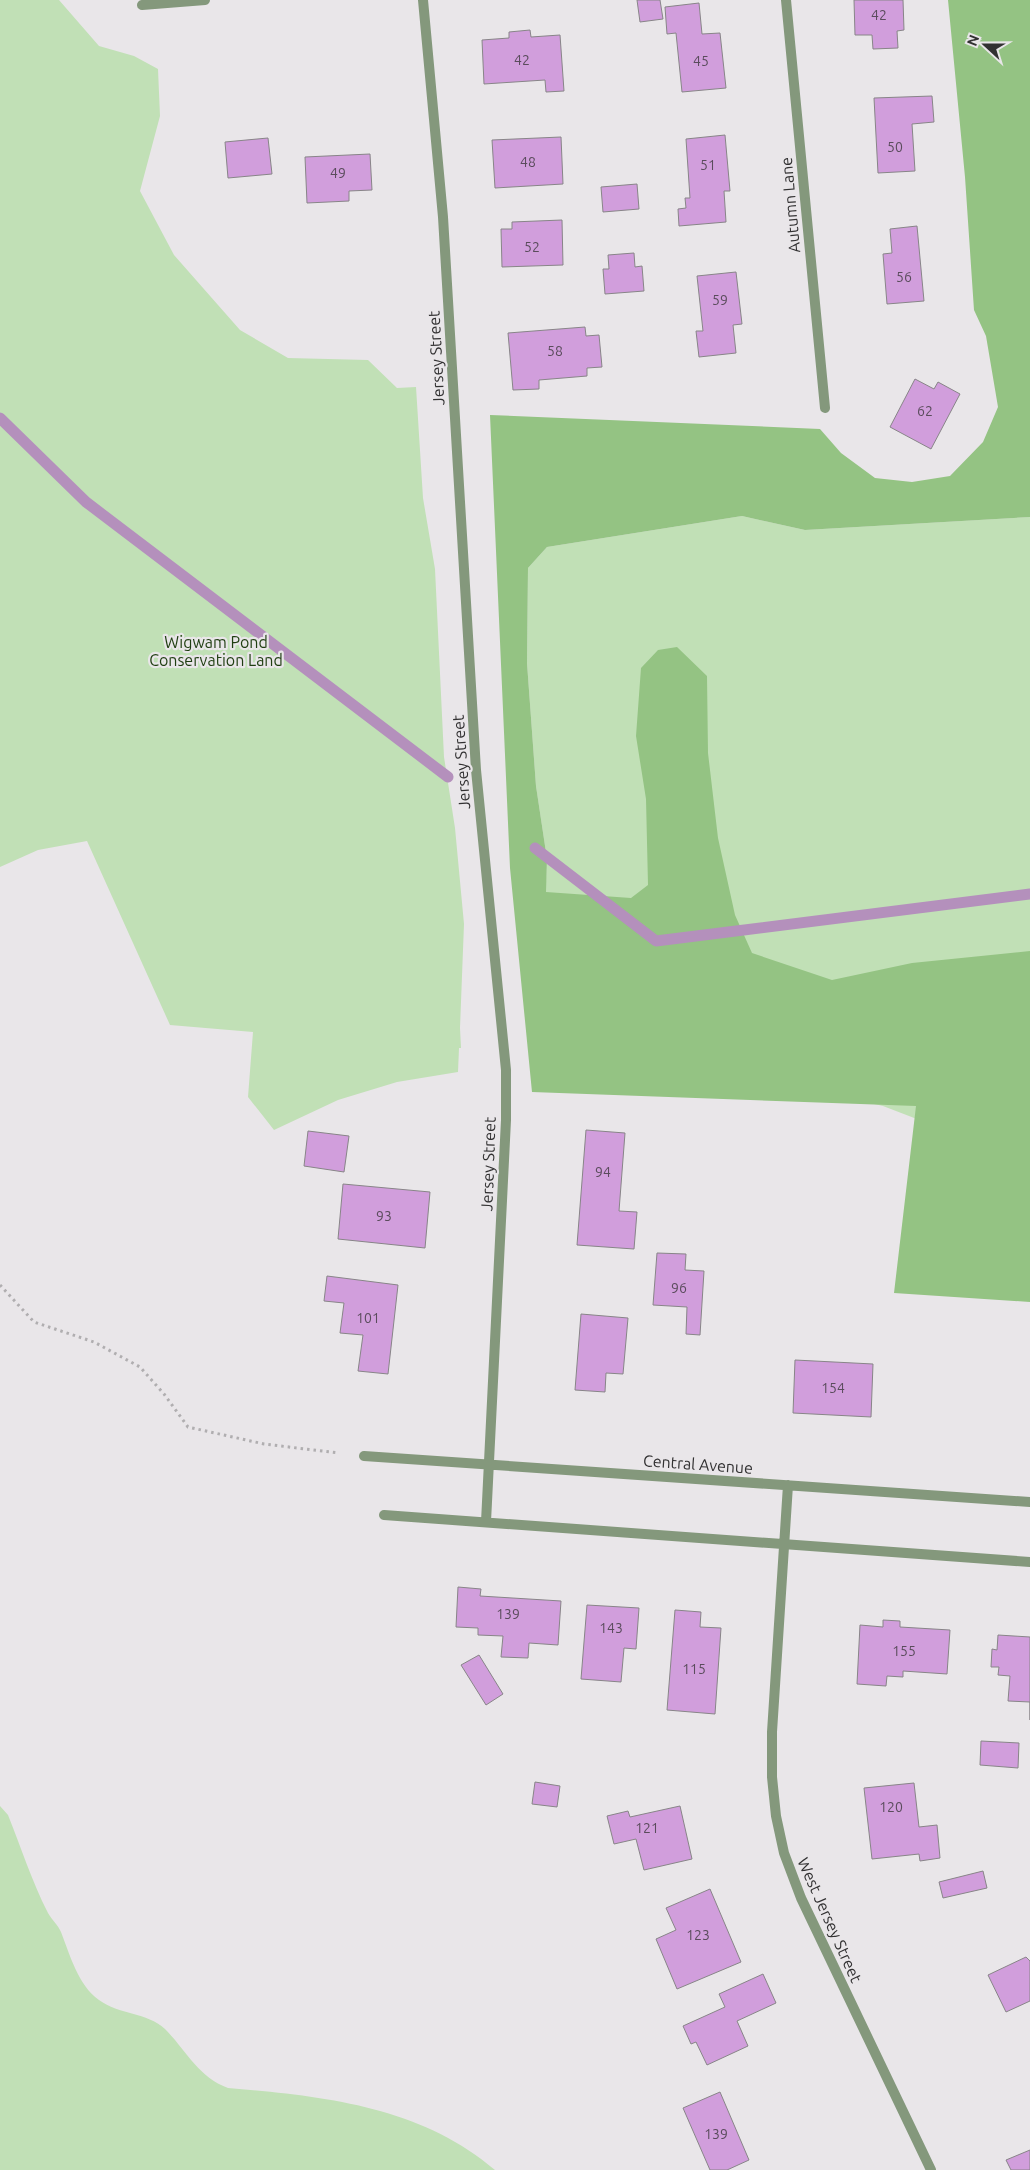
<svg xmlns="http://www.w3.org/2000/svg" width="1030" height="2170" font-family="Ubuntu,sans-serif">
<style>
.green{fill:#c1e0b6}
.forest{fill:#94c383}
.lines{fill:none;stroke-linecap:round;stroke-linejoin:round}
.stream{stroke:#b490bc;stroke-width:11}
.building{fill:#d19edc;stroke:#888588}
.path{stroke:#b0aeb0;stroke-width:3;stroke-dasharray:2.5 4;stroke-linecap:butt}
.minor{stroke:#84987c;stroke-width:10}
.labels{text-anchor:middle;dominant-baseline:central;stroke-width:4.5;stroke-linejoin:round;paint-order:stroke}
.number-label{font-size:14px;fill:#5a4c5c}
.street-label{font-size:16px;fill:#323132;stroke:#e9e6e9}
.park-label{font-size:16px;fill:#1f3e11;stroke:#e9e6e9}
</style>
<rect width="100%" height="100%" fill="#e9e6e9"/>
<path class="green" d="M0,0H59L99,46L134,56L158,69L160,116L140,191L174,255L240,330L288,358L368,360L397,388L416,387L423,498L435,569L444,757L455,828L464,924L460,1028L461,1048H459L458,1072L397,1082L338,1100L274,1130L248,1097L253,1032L170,1025L87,841L38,850L0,867Z
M742,516L805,530L1030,517V1279L935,1126L883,1106L797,1086L542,971L547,859L536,786L527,663L528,568L547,547Z
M0,1806L8,1815C21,1847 32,1882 48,1913C52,1920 58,1925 61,1932C70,1955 78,1985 99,2000C119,2015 147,2012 165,2029C186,2050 198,2077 228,2088C322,2096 420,2106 495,2170H0Z"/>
<path class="forest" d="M948,0H1030V517L805,530L742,516L547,547L528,568L527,663L536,786L547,859L546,892L631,898L648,885L646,799L636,736L641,668L658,650L677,647L707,676L708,753L718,838L735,915L752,953L832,980L912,963L1030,951V1302L894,1293L916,1106L532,1092L510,868L490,415L820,429L841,453L875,478L912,482L950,476L983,442L998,407L986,336L974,310L965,177Z"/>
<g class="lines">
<path class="stream" d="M0,418L86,502L448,777
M535,848L656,941L1030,894"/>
</g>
<path class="building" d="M637,0H660L663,19L640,22Z
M854,0H903L904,30L897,31L898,48L873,49L872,35H855Z
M699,3L702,34L720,33L726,88L682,92L676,33L667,34L665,7Z
M530,30L531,37L560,35L564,91L546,92L545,80L484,84L482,40L509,38V32Z
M932,96L934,122L912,124L915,171L878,173L874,98Z
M725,135L730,191H724L726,222L679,226L678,209L686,208L685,198H690L686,139Z
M561,137L563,184L495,188L492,140Z
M268,138L272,174L228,178L225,142Z
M370,154L372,190L349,191V201L307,203L305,157Z
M637,184L639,209L603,212L601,187Z
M562,220L563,265L502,267L501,229H512V222Z
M917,226L924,301L887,304L883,254L892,253L890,229Z
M634,253L635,267L642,266L644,291L605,294L603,269H609L608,255Z
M736,272L742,324L733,325L736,353L699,357L696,331H703L697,276Z
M585,327L586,336L599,335L602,367L587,368V376L539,380V389L513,390L508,333Z
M915,379L934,389L938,382L960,394L931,449L890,427Z
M586,1130L625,1133L619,1211L637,1212L634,1249L577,1245Z
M308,1131L349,1136L344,1172L304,1166Z
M343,1184L430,1192L425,1248L338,1239Z
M657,1253L686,1254L685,1270L704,1271L700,1335L686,1334L687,1307L653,1305Z
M327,1276L398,1285L388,1374L358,1371L363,1335L340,1333L344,1303L324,1301Z
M581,1314L628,1318L623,1374L606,1373L605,1392L575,1390Z
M795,1360L873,1364L871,1417L793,1413Z
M458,1587L481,1589L480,1596L561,1601L558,1645L529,1643L528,1658L501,1657L503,1636L478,1635V1628L456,1627Z
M587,1605L639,1608L636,1649L624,1648L621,1682L581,1679Z
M675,1610L701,1612L700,1627L721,1628L715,1714L667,1710Z
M883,1620L900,1621V1627L950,1630L947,1674L903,1671V1677L887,1676L886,1686L857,1684L860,1625L883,1627Z
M998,1635L1030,1637V1720V1702L1008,1701L1010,1676L998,1675L999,1667H991L992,1649L997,1650Z
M479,1655L503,1694L486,1705L461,1665Z
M981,1741L1019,1743L1018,1768L980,1765Z
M535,1782L560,1786L557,1807L532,1804Z
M914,1783L919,1827L937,1825L940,1858L920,1861L919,1854L872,1859L864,1788Z
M680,1806L692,1859L644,1870L636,1839L614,1844L607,1816L628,1811L630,1817Z
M983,1871L987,1888L943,1898L939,1882Z
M710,1889L741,1962L677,1989L656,1939L676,1930L666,1908Z
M1026,1957L1030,1961V2001L1006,2012L988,1975Z
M763,1974L776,2003L737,2021L748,2046L707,2065L696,2042L691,2044L683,2026L725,2007L719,1994Z
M720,2092L749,2160L727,2170H710L683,2108Z
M1030,2150V2170H1011L1006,2160Z"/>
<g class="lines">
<path class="path" d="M0,1285L34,1322L94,1342L140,1367L164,1394L188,1427L264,1444L339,1453"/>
<path class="minor" d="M423,0L443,217L476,770L506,1070V1120L486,1522
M786,0L825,408
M142,5L205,0
M364,1456L1030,1502
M788,1485L772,1732V1777L776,1816L784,1853L801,1898L931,2170
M384,1515L1030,1562"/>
</g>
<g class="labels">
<g class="number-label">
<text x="879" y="15">42</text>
<text x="522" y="60">42</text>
<text x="701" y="61">45</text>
<text x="895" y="147">50</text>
<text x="528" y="162">48</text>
<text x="708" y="165">51</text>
<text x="338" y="173">49</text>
<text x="532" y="247">52</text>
<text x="904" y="277">56</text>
<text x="720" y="300">59</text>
<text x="555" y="351">58</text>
<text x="925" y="411">62</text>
<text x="603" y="1172">94</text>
<text x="384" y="1216">93</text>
<text x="679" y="1288">96</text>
<text x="368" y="1318">101</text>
<text x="833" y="1388">154</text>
<text x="508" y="1614">139</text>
<text x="611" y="1628">143</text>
<text x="904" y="1651">155</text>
<text x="694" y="1669">115</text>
<text x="891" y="1807">120</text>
<text x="647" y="1828">121</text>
<text x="698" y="1935">123</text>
<text x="716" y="2134">139</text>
</g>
<g class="street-label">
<text transform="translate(790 205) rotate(-95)">Autumn Lane</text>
<text transform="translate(436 358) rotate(-93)">Jersey Street</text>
<text transform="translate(461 762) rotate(-94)">Jersey Street</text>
<text transform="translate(488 1164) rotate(-88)">Jersey Street</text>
<text transform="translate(698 1464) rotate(4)">Central Avenue</text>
<text transform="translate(830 1920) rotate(66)">West Jersey Street</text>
</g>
<g class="park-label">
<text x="216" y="642">Wigwam Pond<tspan x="216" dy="18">Conservation Land</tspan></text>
</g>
</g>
<g transform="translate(985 45) rotate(291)" stroke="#e9e6e9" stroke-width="4" paint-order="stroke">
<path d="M0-4L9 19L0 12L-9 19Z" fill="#323132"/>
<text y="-8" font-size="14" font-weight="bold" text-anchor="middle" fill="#323132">N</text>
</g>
</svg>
